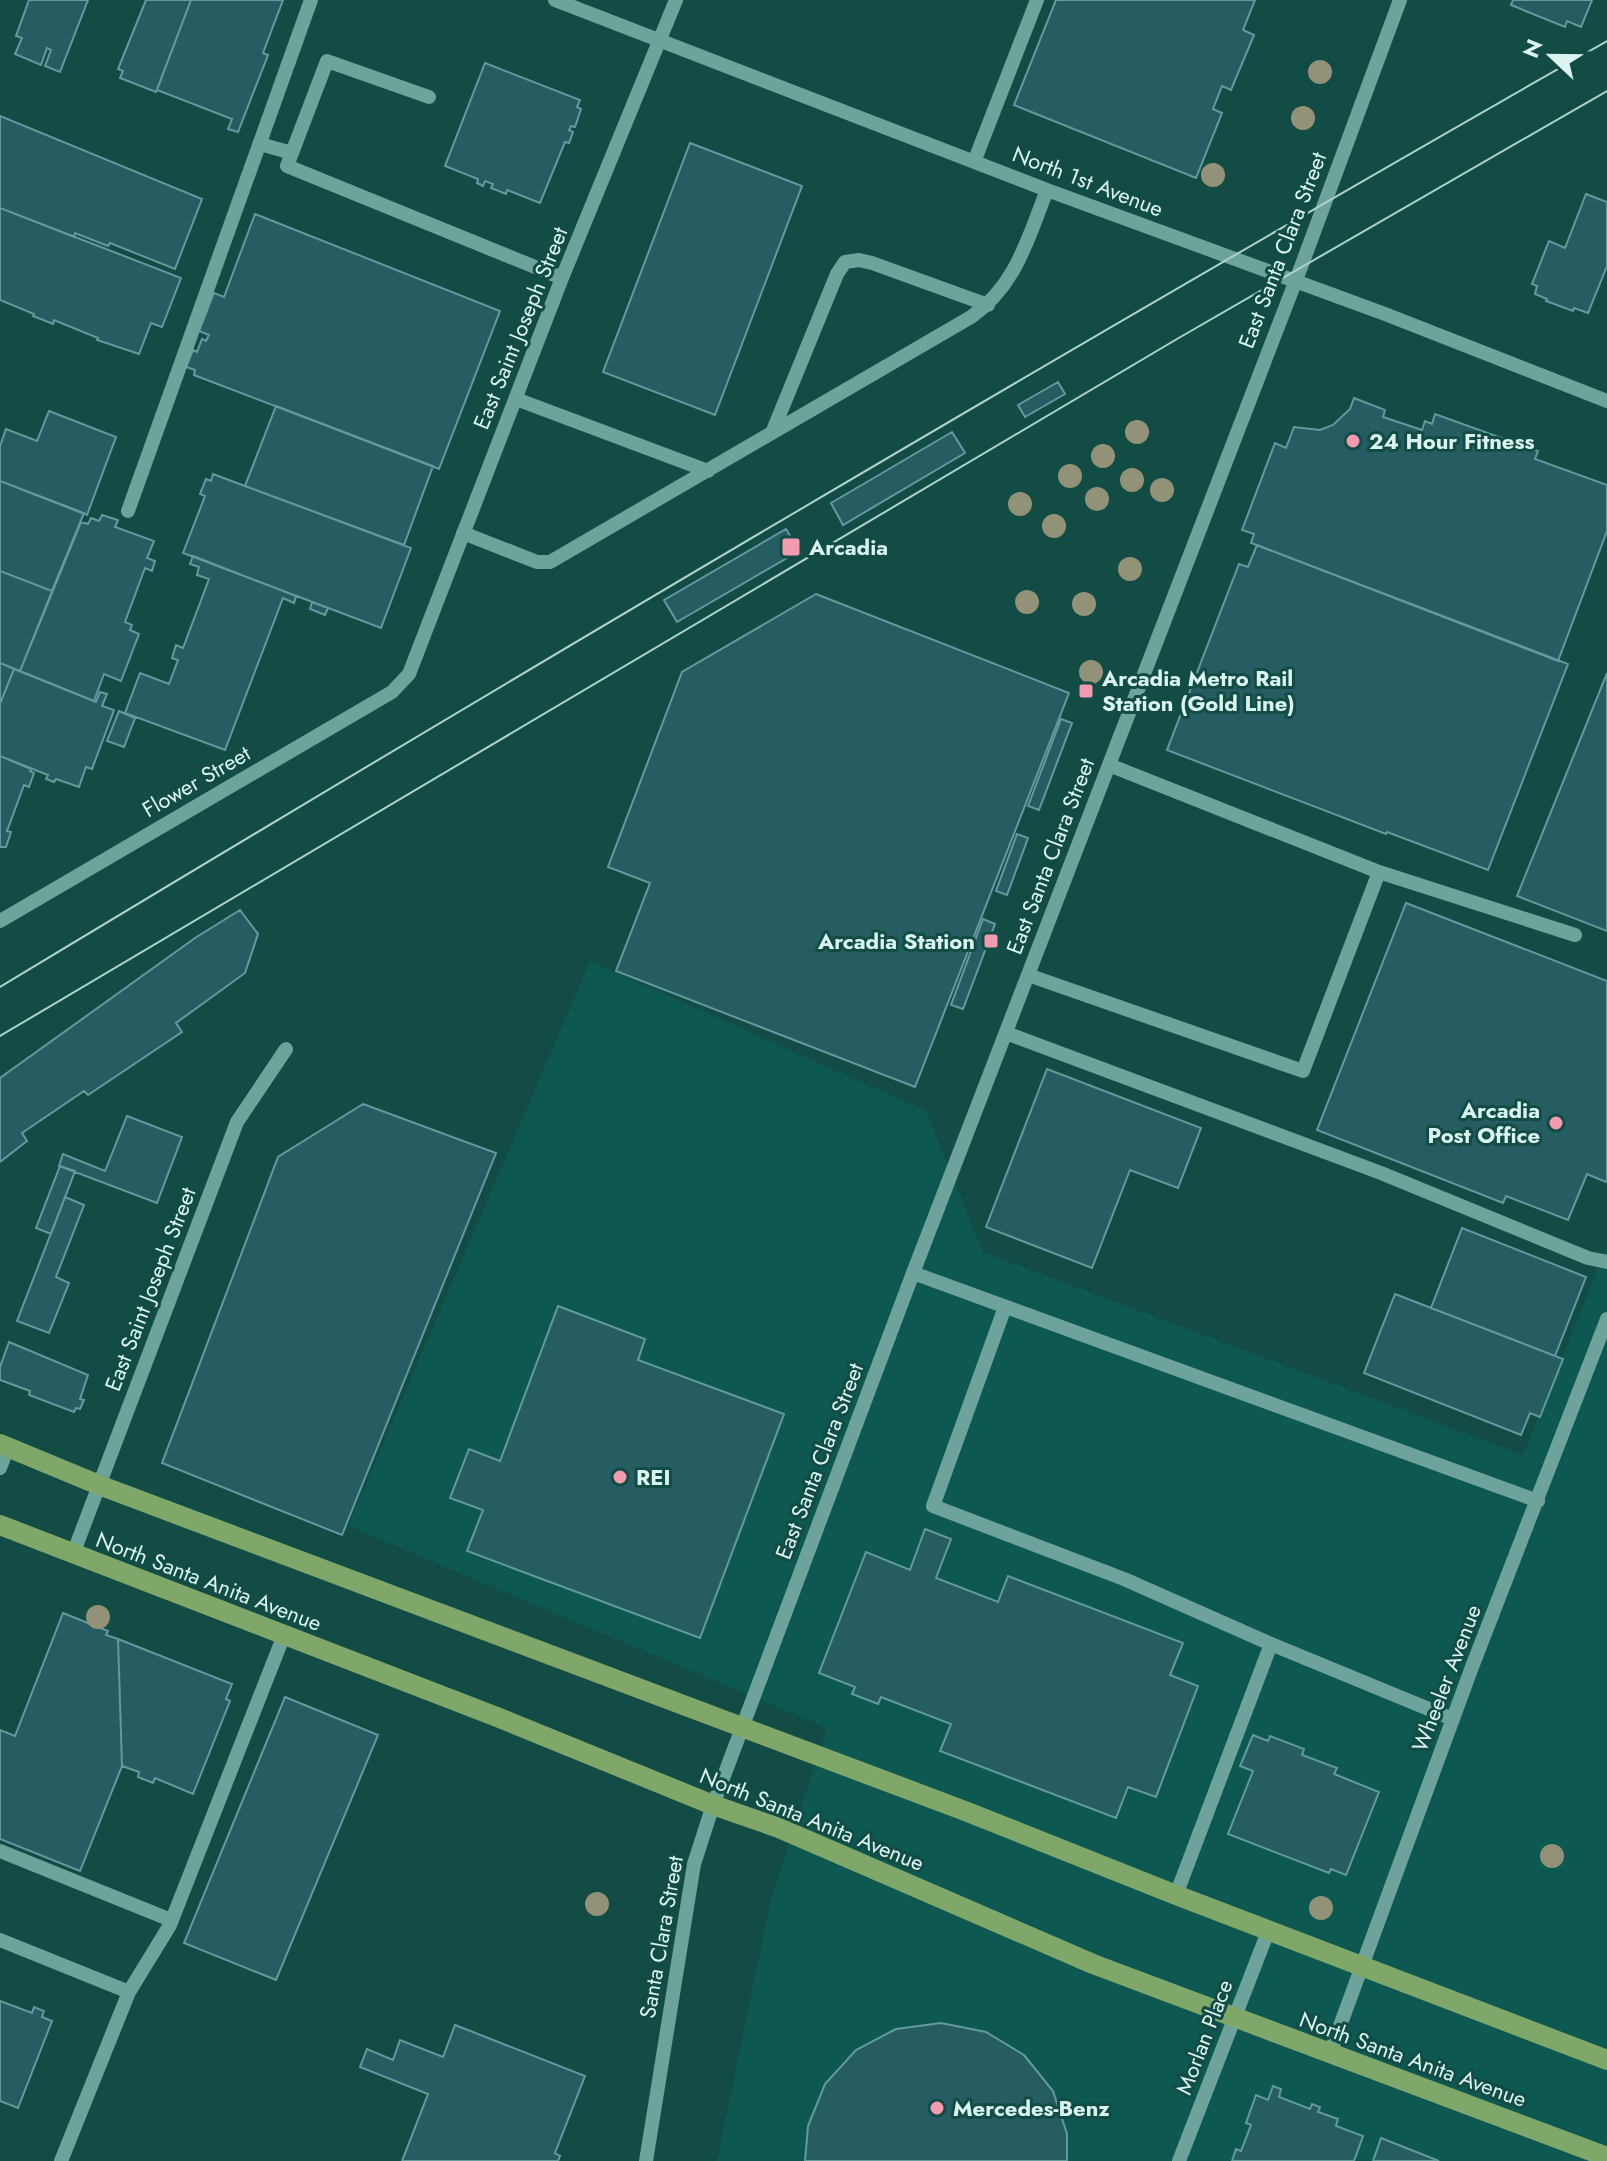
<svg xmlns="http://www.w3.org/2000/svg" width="1607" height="2161" font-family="Jost,sans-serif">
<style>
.built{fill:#0d5850}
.building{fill:#265d63;stroke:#639aa0;stroke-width:2}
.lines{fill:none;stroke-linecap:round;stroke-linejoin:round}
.minor{stroke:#6da39b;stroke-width:14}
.major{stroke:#80a76a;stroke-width:20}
.tram{stroke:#b0d1cc;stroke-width:2}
.tree{fill:#929278}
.poi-dot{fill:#f29ab0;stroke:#134c45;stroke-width:3}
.labels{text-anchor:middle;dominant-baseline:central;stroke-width:6;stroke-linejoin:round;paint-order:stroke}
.street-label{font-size:22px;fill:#daf5f0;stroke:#134c45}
.poi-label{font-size:22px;font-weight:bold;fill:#daf5f0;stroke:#134c45;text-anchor:start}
</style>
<rect width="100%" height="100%" fill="#134c45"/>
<path class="built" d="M590,961L926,1111L983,1252L1523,1455L1607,1246V2161H717L771,1899L827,1728L348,1526Z"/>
<path class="building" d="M29,0H88L60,72L45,66L51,50L47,48L41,65L15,54L22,38L16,36Z
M146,0H191L156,92L120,78L123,71L118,69Z
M191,0H283L263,53L268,55L238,132L228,129L232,119L157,90Z
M1056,0H1255L1243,30L1254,35L1231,90L1222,86L1213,109L1222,113L1196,178L1014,105Z
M1513,0H1592L1581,27L1567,21L1565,27L1511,5Z
M485,63L580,100L577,107L581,109L575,127L571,126L569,130L573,132L569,143L565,142L540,203L507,190L506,194L491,188L493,184L485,181L483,186L477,183L478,179L445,166Z
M0,116L202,199L175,269L110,243L108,246L75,233L74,237L0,208Z
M690,143L802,186L715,415L603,372Z
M1586,194L1607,202V266L1588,313L1574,308L1573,311L1546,301L1547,299L1535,294L1537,286L1532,284L1549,241L1565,248Z
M0,208L181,278L162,327L151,323L139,354L97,340L98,338L54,320L53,324L33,316L34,314L0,300Z
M255,214L500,311L439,469L194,375L195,370L186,367L193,350L197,352L202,339L206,341L209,335L199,331L214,293L224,297Z
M1058,382L1065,394L1025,417L1018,405Z
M1354,398L1385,410L1383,417L1422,430L1425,421L1432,424L1435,414L1538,451L1535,459L1607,485V531L1558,661L1251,543L1254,534L1242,530L1275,443L1286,448L1294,427L1320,430L1333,425L1350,409Z
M276,406L433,466L404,545L245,486Z
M49,411L116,437L87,515L0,481V446L6,429L37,441Z
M952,432L965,453L843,525L831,503Z
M213,474L411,548L381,628L183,553L205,496L200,494L206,479L211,481Z
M0,481L84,513L52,591L0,571Z
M102,515L118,520L115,527L154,541L147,558L155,561L152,571L145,568L125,622L132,625L130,630L139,634L121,681L104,674L94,701L20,671L81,522L88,524L91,518L99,521Z
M786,529L799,551L677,622L664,600Z
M1257,545L1568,664L1488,870L1387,832L1386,834L1167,750L1239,564L1248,567Z
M193,556L296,596L294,603L283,598L225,750L125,713L140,673L169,684L178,660L172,658L176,645L183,648L209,579L197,575L199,567L190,564Z
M0,571L52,591L20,671L0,663Z
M816,594L1069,693L915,1087L616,971L650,883L608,867L682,672Z
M312,602L328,608L325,615L310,609Z
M0,663L14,669L0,704Z
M14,669L96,702L100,692L107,694L102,706L114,710L92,769L86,767L79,787L56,779L54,782L46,779L48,775L0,756V704Z
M1607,673V931L1517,896Z
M119,711L135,718L124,747L107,741Z
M1061,719L1072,723L1039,810L1028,806Z
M0,756L31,769L30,771L34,773L29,787L24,785L7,831L11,832L6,847H0Z
M1017,834L1028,838L1007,895L996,891Z
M1406,903L1607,981V1180L1606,1182L1587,1174L1568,1220L1506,1196L1503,1203L1317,1130Z
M240,910L258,934L245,973L176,1023L182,1032L88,1095L84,1091L22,1133L27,1141L0,1162V1078L195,938Z
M983,919L995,924L963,1009L951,1005Z
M1047,1069L1201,1128L1178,1188L1130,1170L1092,1268L986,1227Z
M363,1104L496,1153L342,1535L162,1463L278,1157Z
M127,1116L182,1137L157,1203L59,1166L63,1154L105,1171Z
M60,1166L75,1171L51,1234L36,1228Z
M65,1197L84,1205L56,1277L69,1283L49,1333L17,1321Z
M1462,1228L1586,1277L1555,1356L1431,1308Z
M1395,1294L1563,1359L1540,1417L1530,1413L1521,1435L1364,1373Z
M558,1306L645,1339L638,1360L784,1414L700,1638L467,1551L483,1510L450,1498L469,1449L500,1461Z
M9,1342L88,1375L80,1399L84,1400L80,1409L76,1408L74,1412L29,1395L30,1391L0,1380V1367Z
M925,1529L951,1539L936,1578L998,1602L1008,1576L1183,1643L1170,1675L1198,1686L1156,1797L1128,1787L1116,1818L940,1751L951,1724L881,1697L878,1704L852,1694L855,1687L819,1673L866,1552L910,1570Z
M63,1613L108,1631L106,1635L118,1639L122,1766L80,1871L0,1839V1730L15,1736Z
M118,1639L232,1684L226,1699L230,1701L193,1794L155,1778L153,1783L138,1777L139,1772L122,1766Z
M285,1697L378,1735L276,1980L184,1943Z
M1253,1735L1268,1741L1270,1736L1304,1749L1302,1755L1337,1768L1334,1774L1379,1792L1346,1875L1331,1869L1329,1873L1228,1834L1253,1771L1240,1766Z
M0,2001L32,2013L34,2007L44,2011L42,2017L52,2021L18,2108L0,2101Z
M941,2023L986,2032L1024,2055L1053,2091L1067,2134V2161H805L808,2126L825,2084L856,2050L896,2029Z
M455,2025L585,2076L555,2153L560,2156L558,2161H402L428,2094L360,2067L367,2049L393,2060L400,2040L443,2057Z
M1273,2086L1281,2089L1279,2097L1310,2109L1312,2104L1320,2107L1318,2112L1338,2119L1336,2126L1363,2136L1354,2161H1232L1236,2149L1241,2151L1251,2125L1246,2123L1256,2095L1268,2100Z
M1381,2138L1439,2161H1373Z"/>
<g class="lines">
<path class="minor" d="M555,0L1047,190L1385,314L1607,401
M429,97L327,61L287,166L562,278
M260,144L292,153
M974,162L1037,0
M516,399L708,471
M772,433L837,274L845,262L859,260L872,263L988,305
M128,511L311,0
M463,533L537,562H550L971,317C1016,286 1028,238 1047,190
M1379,872L1575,935
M0,921L392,692L409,674L562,278L676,0
M1028,975L1303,1071L1379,872L1109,765
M1006,1033L1381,1173L1588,1258L1607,1262
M913,1273L1538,1501
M1005,1307L933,1506L1124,1579L1271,1644L1453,1719
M0,1468L8,1447
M73,1554L237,1122L286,1049
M0,1851L171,1920
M1176,1895L1271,1644
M0,1940L129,1992
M1330,2053L1472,1667L1607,1319
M61,2161L129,1992L170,1925L284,1635
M646,2161L694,1864L713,1805L913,1273L1301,267L1400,0
M1179,2161L1269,1929"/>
<path class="major" d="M0,1444L99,1485L965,1811L1176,1895L1607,2060
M0,1525L497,1717L713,1805L779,1828L1093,1964L1607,2157"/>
<path class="tram" d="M0,987C532,666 1067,349 1607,41
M0,1036L1177,339L1607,91"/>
</g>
<g class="tree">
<circle cx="1320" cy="72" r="12"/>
<circle cx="1303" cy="118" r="12"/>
<circle cx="1213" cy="175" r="12"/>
<circle cx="1137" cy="432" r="12"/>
<circle cx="1103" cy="456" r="12"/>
<circle cx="1070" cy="476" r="12"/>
<circle cx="1132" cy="480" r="12"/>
<circle cx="1162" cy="490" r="12"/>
<circle cx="1097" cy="499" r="12"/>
<circle cx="1020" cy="504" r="12"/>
<circle cx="1054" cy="526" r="12"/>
<circle cx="1130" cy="569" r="12"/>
<circle cx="1027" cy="602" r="12"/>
<circle cx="1084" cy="604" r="12"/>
<circle cx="1091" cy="672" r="12"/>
<circle cx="98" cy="1617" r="12"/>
<circle cx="1552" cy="1856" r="12"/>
<circle cx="597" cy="1904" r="12"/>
<circle cx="1321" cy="1908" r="12"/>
</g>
<g class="poi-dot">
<circle cx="1353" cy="441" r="8"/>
<rect x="781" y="537" width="20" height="20" rx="4"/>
<rect x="1078" y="683" width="16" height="16" rx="4"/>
<rect x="983" y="933" width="16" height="16" rx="4"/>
<circle cx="1556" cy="1123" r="8"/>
<circle cx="620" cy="1477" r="8"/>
<circle cx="937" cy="2108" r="8"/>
</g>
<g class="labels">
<g class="street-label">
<text transform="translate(1088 181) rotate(21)">North 1st Avenue</text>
<text transform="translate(1282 250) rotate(-69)">East Santa Clara Street</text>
<text transform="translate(520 328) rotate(-68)">East Saint Joseph Street</text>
<text transform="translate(196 781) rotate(-30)">Flower Street</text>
<text transform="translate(1050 856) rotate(-69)">East Santa Clara Street</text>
<text transform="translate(150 1289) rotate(-69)">East Saint Joseph Street</text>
<text transform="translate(819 1461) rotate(-69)">East Santa Clara Street</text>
<text transform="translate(209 1581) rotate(21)">North Santa Anita Avenue</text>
<text transform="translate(1446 1678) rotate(-69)">Wheeler Avenue</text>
<text transform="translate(812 1819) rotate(22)">North Santa Anita Avenue</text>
<text transform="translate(661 1937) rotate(-80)">Santa Clara Street</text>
<text transform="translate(1204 2037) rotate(-69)">Morlan Place</text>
<text transform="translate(1413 2059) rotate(20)">North Santa Anita Avenue</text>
</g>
<g class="poi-label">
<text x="1369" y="441">24 Hour Fitness</text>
<text x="809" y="547">Arcadia</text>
<text x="1102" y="678">Arcadia Metro Rail<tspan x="1102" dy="25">Station (Gold Line)</tspan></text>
<text x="975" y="941" text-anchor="end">Arcadia Station</text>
<text x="1540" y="1110" text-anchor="end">Arcadia<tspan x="1540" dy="25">Post Office</tspan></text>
<text x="636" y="1477">REI</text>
<text x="953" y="2108">Mercedes-Benz</text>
</g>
</g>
<g transform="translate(1551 56) rotate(292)" stroke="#134c45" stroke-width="6" paint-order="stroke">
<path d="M0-6L14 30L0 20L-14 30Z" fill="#daf5f0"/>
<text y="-12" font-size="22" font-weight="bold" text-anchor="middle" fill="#daf5f0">N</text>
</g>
</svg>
